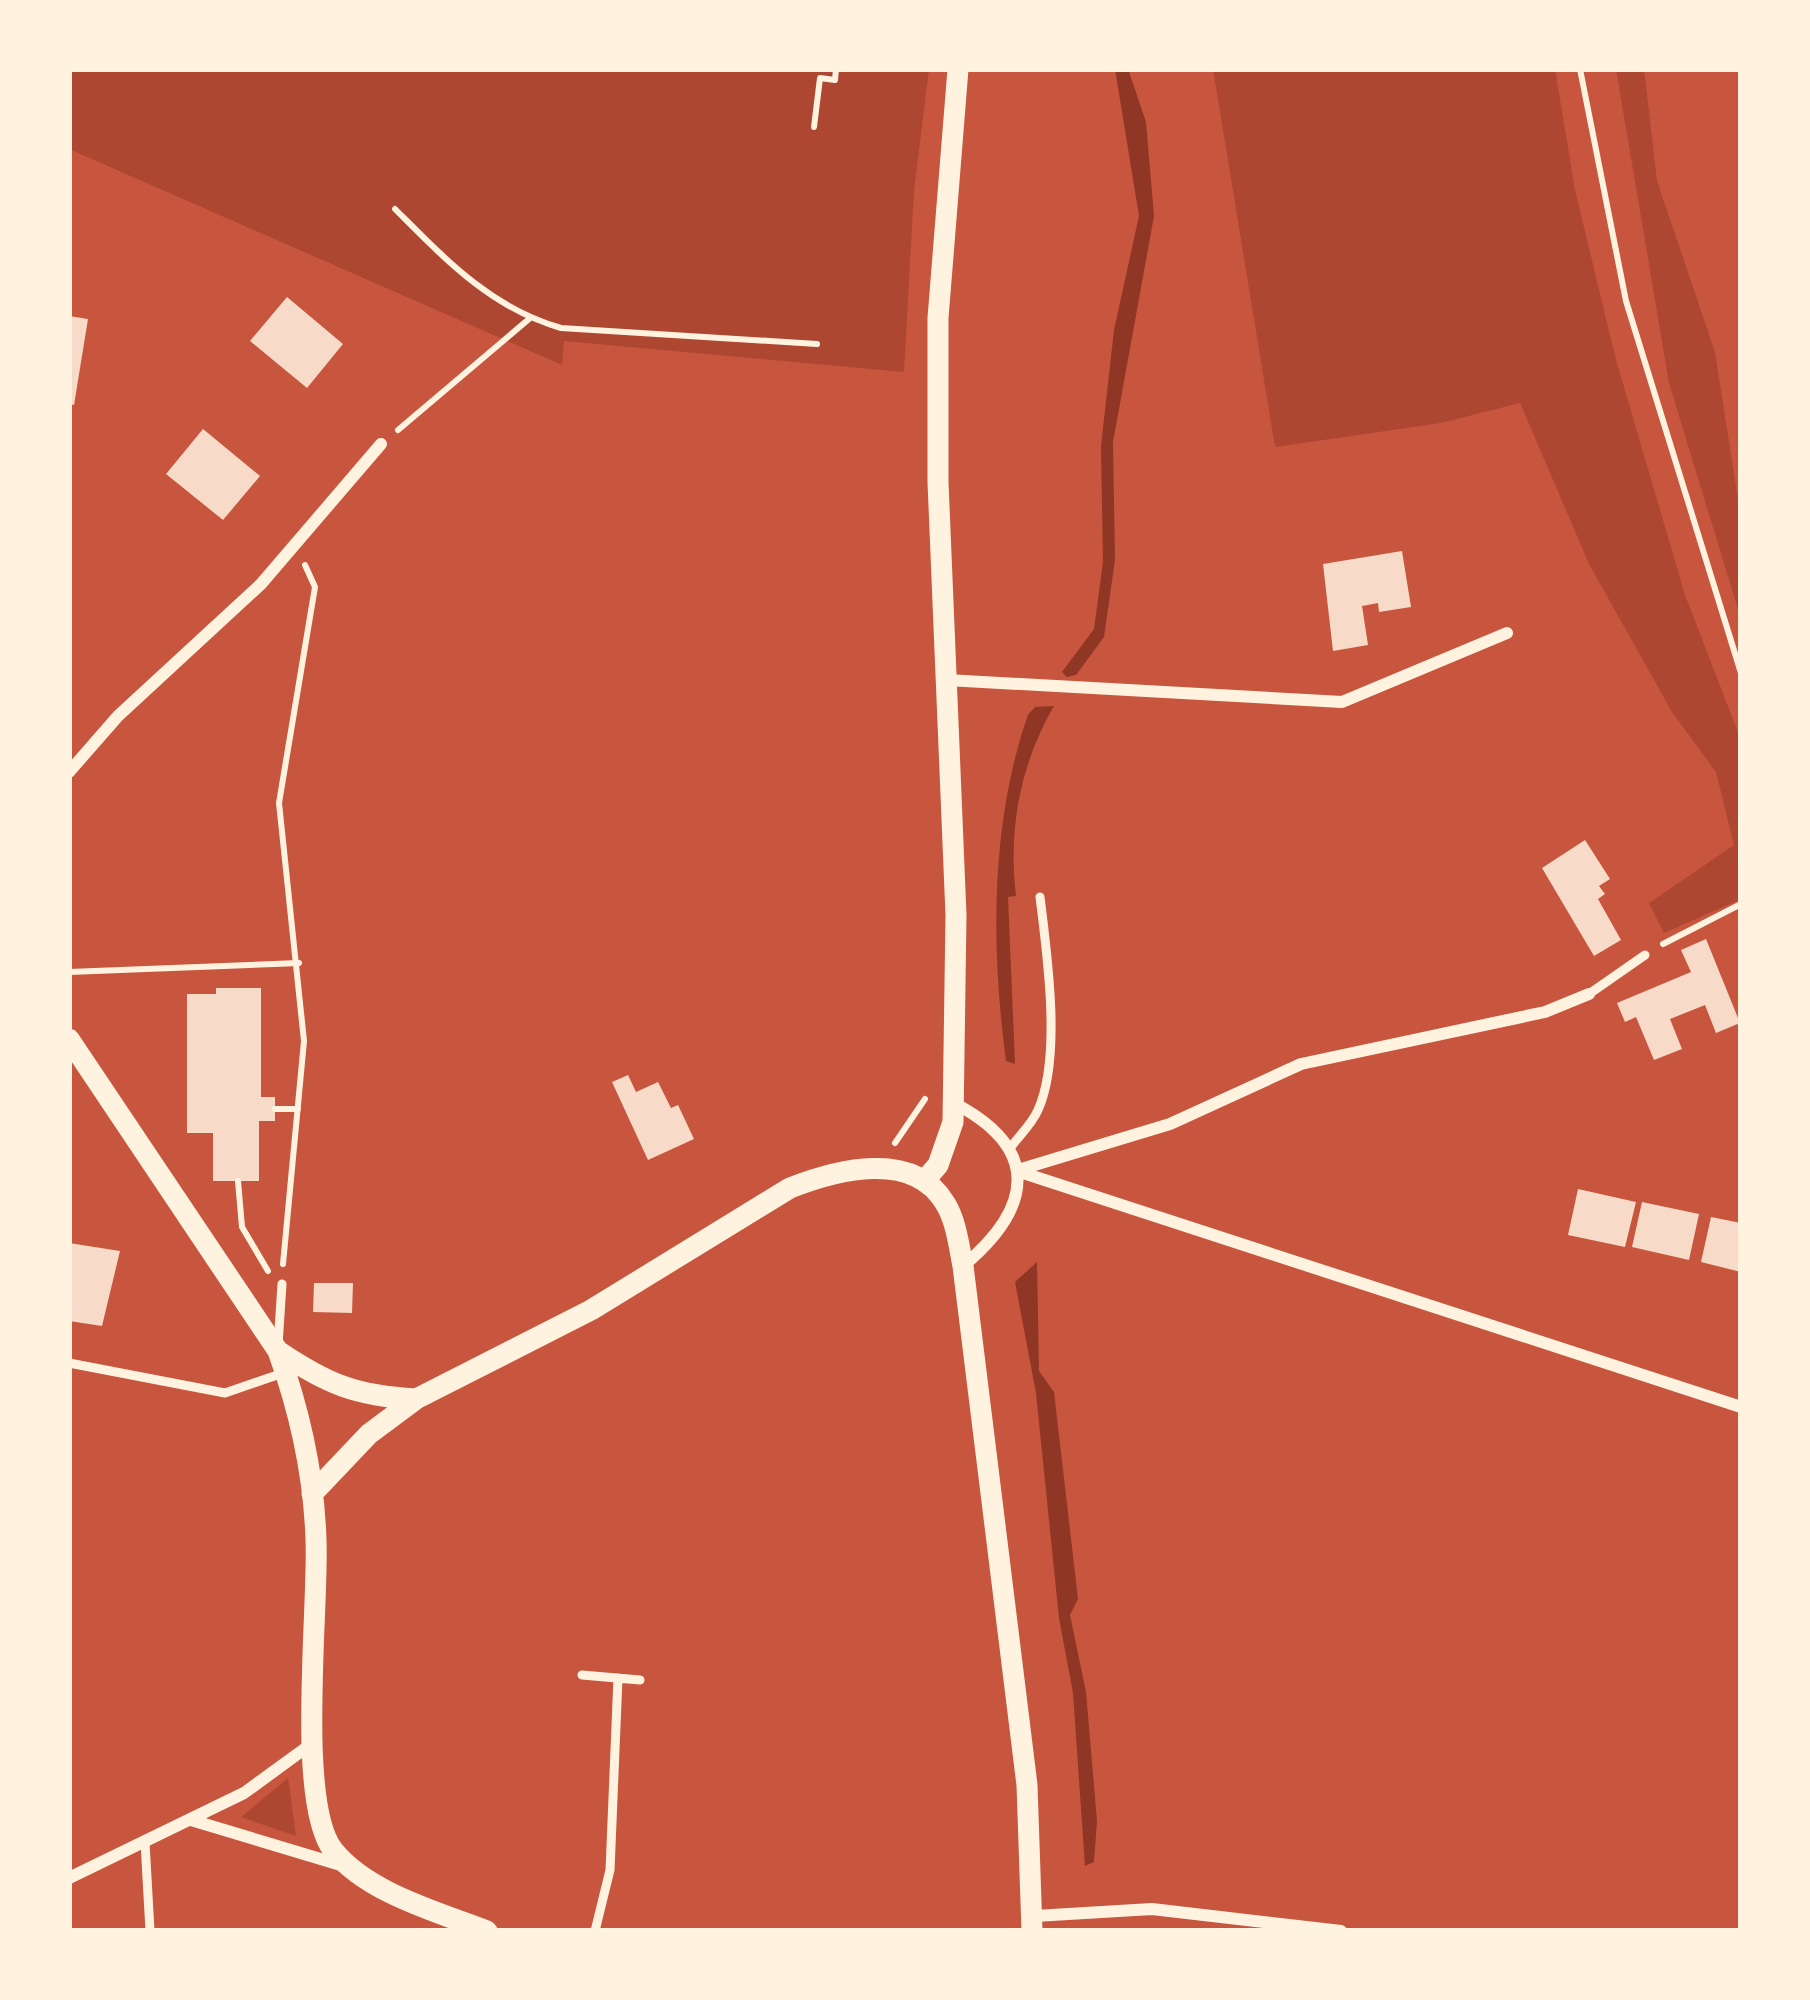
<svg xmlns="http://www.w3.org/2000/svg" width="1810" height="2000" font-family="'Source Sans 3',sans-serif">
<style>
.green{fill:#ae4732}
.water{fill:#8f3625}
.building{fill:#f7dbc8}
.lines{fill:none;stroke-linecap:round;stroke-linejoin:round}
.path{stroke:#fff3e0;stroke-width:6}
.service{stroke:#fff3e0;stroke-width:9}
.minor{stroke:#fff3e0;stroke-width:12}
.tertiary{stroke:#fff3e0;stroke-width:21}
</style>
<rect width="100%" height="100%" fill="#c8553d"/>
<path class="green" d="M69,69H929L914,191L904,372L564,341L562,365L69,149Z
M1213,69H1555L1575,190L1616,360L1685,595L1741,740V899L1664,933L1649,903L1734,845L1716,772L1672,712L1589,564L1520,403L1441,423L1275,447Z
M1616,69H1644L1657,181L1715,352L1741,519V619L1669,383Z
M288,1778L296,1836L241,1817Z"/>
<path class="water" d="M1115,69H1128L1146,122L1154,216L1113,442L1115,560L1104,637L1076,675L1067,677L1062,672L1094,629L1103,562L1101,446L1114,330L1139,216Z
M1054,706C1020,764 1008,830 1016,896L1008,897L1015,1064L1006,1061C991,949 990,823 1028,715L1035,707Z
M1037,1262L1039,1371L1054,1392L1078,1599L1070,1615L1086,1692L1097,1821L1094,1862L1085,1866L1073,1693L1059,1618L1036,1393L1015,1282Z"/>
<path class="building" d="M287,297L343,344L307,388L250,341Z
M69,316L88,319L74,405L69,404Z
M203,429L260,476L223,520L166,474Z
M1402,551L1411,607L1379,612L1378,603L1362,606L1368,645L1333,651L1323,564Z
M1585,840L1610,879L1599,886L1605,894L1598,899L1621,940L1594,956L1542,868Z
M1706,939L1740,1023L1716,1033L1705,1005L1670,1019L1682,1049L1654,1060L1636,1017L1625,1022L1617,1003L1691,972L1681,950Z
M216,988H261V1097H275V1121H259V1181H213V1133H187V994H216Z
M628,1075L636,1092L658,1082L671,1108L678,1105L694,1139L648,1160L612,1082Z
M1578,1189L1636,1202L1625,1247L1568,1235Z
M1642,1202L1699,1214L1689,1260L1632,1247Z
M1711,1217L1741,1223V1272L1701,1262Z
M69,1243L120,1251L102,1326L69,1321Z
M314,1283H353L352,1313L313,1312Z"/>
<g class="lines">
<path class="path" d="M1580,69L1626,301L1741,673
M814,127L820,78L835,80L836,69
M395,209C446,260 491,308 561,328L817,344
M398,430L529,319
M1663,944L1741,904
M69,972L299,963
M275,1109H298
M895,1143L925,1099
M238,1181L242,1227L268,1271
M283,1264L304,1041L279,803L315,587L305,565"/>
<path class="service" d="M1589,994L1645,955
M1010,1148C1019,1136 1032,1124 1038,1110C1062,1057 1047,954 1040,897
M278,1345L282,1284
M69,1363L225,1393L286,1372
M582,1675L640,1680
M145,1842L150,1931
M595,1931L610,1870L618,1678"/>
<path class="minor" d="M947,680L1342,702L1507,633
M69,772L118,716L261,584L381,444
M952,1102C1040,1147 1035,1206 963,1266
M1018,1170L1170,1124L1301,1064L1545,1012L1589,994
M1017,1171L1741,1407
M191,1820L344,1866
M69,1878L244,1793L314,1742
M1035,1916L1152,1909L1341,1931"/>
<path class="tertiary" d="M69,1039L278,1351C300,1412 314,1475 316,1540C319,1606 296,1802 333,1850C367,1893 438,1912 487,1931
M924,1181L938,1165L953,1122L956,915L938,482V318L958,69
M278,1351C327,1384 356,1396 416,1399
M312,1494L369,1434L416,1399L591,1310L790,1188C836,1170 913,1149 945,1203C956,1220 959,1246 963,1266L1027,1785L1032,1931"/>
</g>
<rect width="1810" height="2000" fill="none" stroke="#fff3e0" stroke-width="144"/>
</svg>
